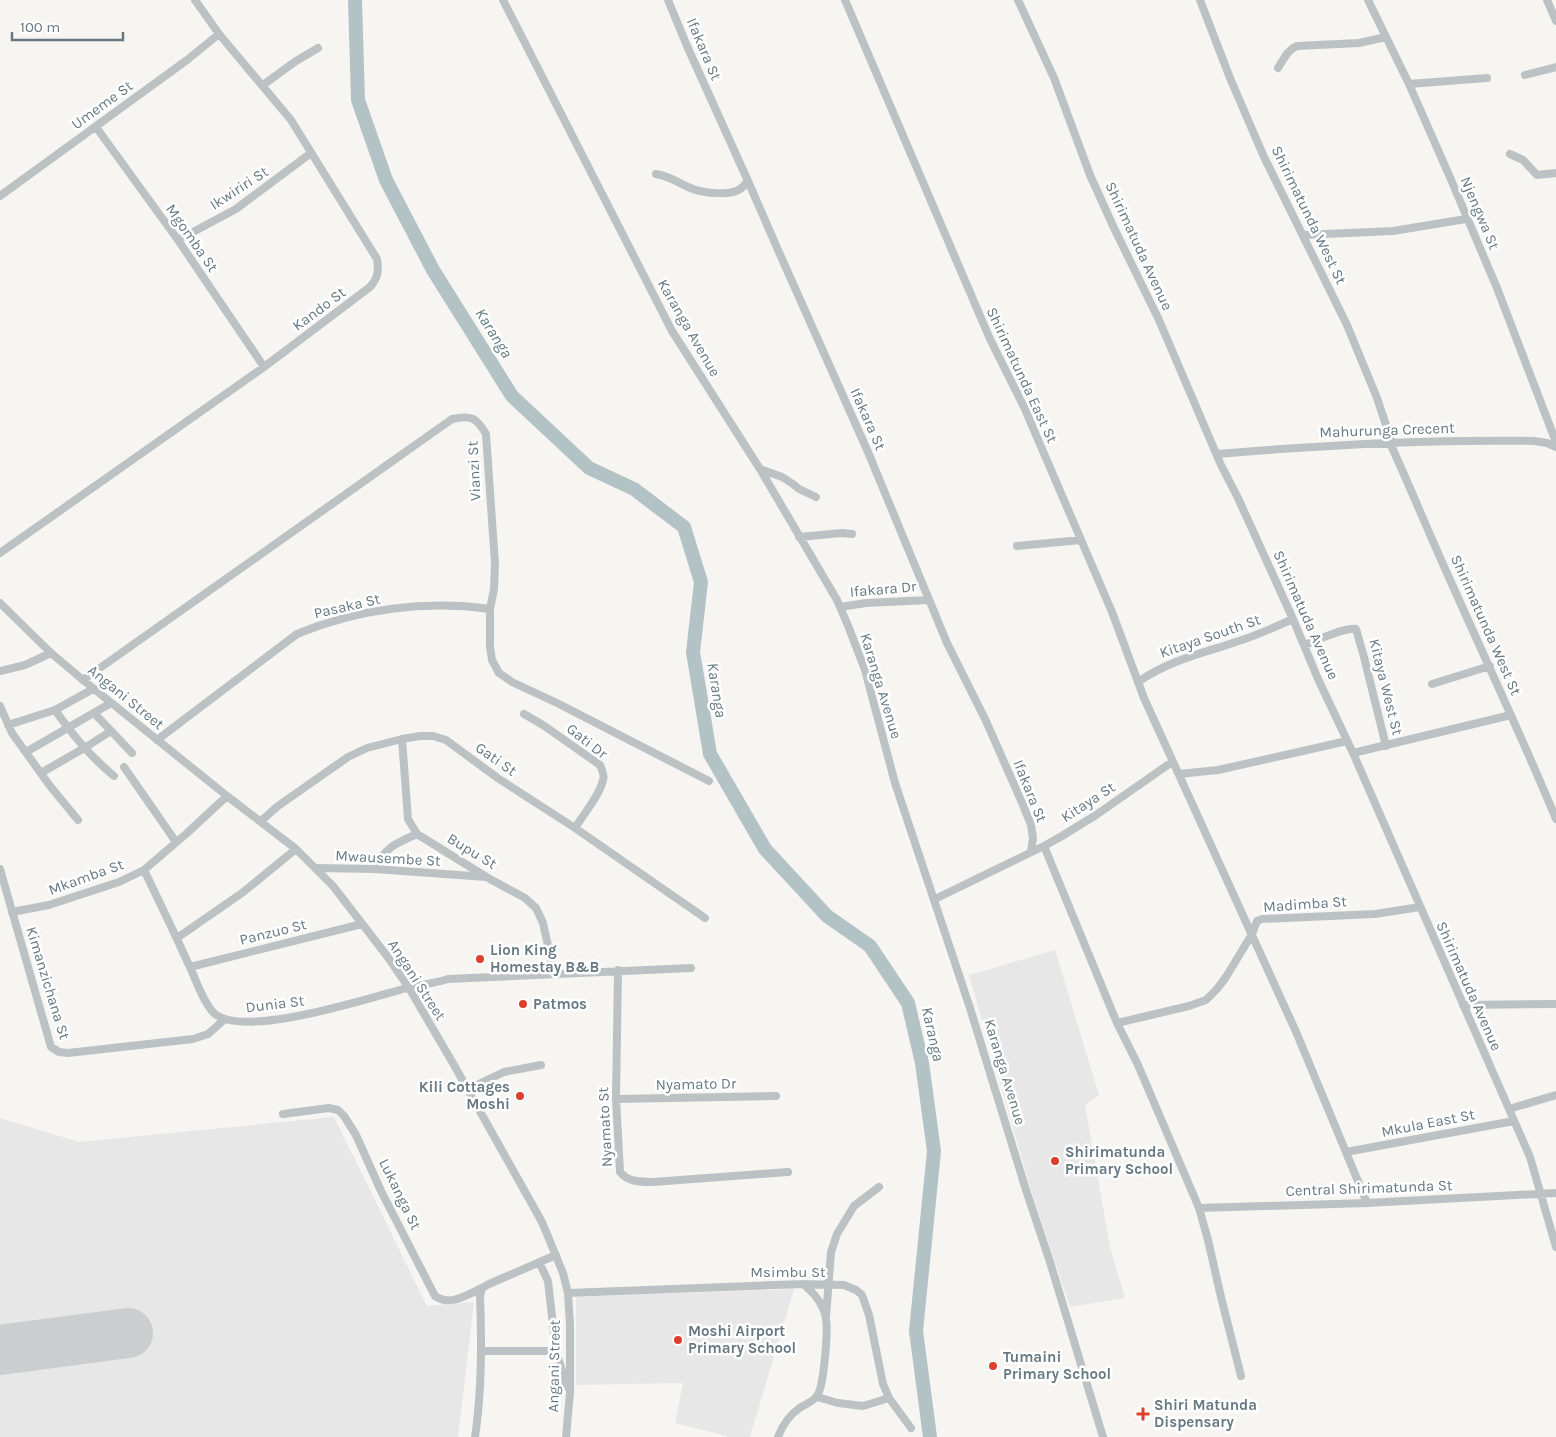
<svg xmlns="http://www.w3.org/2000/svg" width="1556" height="1437" font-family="Karla,sans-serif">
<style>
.built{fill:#e6e7e6}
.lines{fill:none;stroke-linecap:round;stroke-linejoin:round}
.river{stroke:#b3c2c4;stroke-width:14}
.runway{stroke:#cacece;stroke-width:50}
.minor{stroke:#bcc2c4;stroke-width:8}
.poi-dot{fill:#dc3f2c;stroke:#fff;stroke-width:2}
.labels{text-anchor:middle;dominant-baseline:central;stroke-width:5;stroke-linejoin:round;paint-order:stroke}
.street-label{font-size:15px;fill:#667982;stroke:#fff}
.poi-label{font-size:15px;font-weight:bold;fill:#667982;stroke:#fff;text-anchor:start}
.water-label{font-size:16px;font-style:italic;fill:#627b7f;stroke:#fff}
</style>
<rect width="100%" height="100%" fill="#f6f5f2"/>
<path class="built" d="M1055,950L1099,1095L1085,1105L1110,1247L1125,1298L1070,1307L1030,1187L969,975Z
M334,1117L427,1306L474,1302L458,1437H0V1118L79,1142Z
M794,1289L750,1437H730L675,1423L683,1383L576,1385V1297Z"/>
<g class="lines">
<path class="river" d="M355,0L358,100L386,180L433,270L512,396L589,468L634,489L684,527L701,582L693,652L710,754L765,849L827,916L870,946L908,1003L922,1063L934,1151L916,1331L930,1437"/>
<path class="runway" d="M0,1350L128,1333"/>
<path class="minor" d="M503,0L672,331L760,469L837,600L849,628L865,670L895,783L970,1008L1026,1190L1050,1262L1103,1437
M668,0L687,46L748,181L778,250L868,452L947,643L986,721L1023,805L1031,825L1033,838L1031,852
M845,0L990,339L1024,407L1112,612L1144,698L1297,1034L1367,1203
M1018,0L1054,78L1090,175L1113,226L1159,320L1221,465L1238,498L1293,619L1318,679L1353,753L1530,1157L1556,1247
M1200,0L1230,78L1264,157L1347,325L1377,398L1392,443
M1368,0L1409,84L1449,175L1497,288L1556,442
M1547,0L1556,21
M1278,68C1284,59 1287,50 1297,46L1359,43L1386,37
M1525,75L1556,67
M1409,84L1487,78
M263,85L296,61L318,48
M96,127L178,240L264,367
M1510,154L1523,160L1537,175L1556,173
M656,174C670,176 680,184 693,189C704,193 731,196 740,189C743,187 746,183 748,181
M0,196L187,60L219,34
M1303,235L1393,231L1466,219
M178,240L236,209L311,153
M1390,443C1411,489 1430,536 1451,582C1486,661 1523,739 1556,819
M1217,454C1323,445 1428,439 1534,441L1547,443L1556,447
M760,469L782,477L793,484L799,489L816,497
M799,537L842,533L852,534
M1017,546L1081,540
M0,553L264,367L370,287C378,278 379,271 377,259L291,120L219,34L195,0
M0,603L51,653L83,680L227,796L296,849L333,886L387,956L409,988L454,1065L542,1222L563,1273L568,1293L570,1325V1393L566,1437
M840,607L866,603L929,600
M1304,645C1317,641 1344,627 1356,629L1364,657L1386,746
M0,671L25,665L51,653
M83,680L452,419C471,415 476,417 486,434L495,564L494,589L490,609V647L492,660L499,673L512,682L557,703L709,781
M1138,682C1169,660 1204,653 1239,641C1258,635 1275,627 1293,619
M1432,684L1490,666
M0,706L12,733L50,786L78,820
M55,710C71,733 92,758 114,776
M94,713L132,753
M524,714L543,725L600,765C602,770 605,775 603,780C600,795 583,815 575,828
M8,725L55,710L93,689
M402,739L408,819L417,834L488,878L525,898L536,908L543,923L554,973
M157,740L297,634C357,609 426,600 490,609
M26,752L111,703
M1353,753L1511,715
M124,767L176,842
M41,773L86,747L111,731
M1179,774L1218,770L1347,741
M261,821L278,806L348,757L367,748L402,739L420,736H433L446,740L499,779L575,828L705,918
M1044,846L1117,1023L1138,1065L1199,1208L1208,1240L1221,1297L1241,1376
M317,868L375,869L486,877
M0,869L51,1047L59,1052L68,1053L193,1039L208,1034L225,1019
M375,869C386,846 395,844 417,834
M144,870C159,901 174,932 188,963C196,979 201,998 212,1011C237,1042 372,997 407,988C421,985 435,983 448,979L691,968
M935,899L1044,846L1062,836L1096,815L1172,762
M12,912L49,905L119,882L144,870L186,834L227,796
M177,938L242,893L296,849
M190,967L362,924
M618,970L616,1099L620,1172C628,1182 640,1182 653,1182L788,1172
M1463,1005L1556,1004
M1117,1023L1189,1006L1206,1000L1217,989L1226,977L1252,934L1257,921L1262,919L1375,914L1420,907
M468,1089L504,1072L541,1065
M616,1099L776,1096
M1509,1109L1556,1095
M283,1114L329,1108L338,1110L344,1116L356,1135L381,1191L435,1296C450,1307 468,1294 482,1288
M1346,1152L1514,1121
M1199,1208L1367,1203L1556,1193
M539,1262L548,1281L556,1351L567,1387
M568,1293L803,1284L844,1285L856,1290L862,1295L869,1315L883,1384L889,1398L911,1428
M826,1317L831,1252L837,1234L854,1206L879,1187
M482,1351H556
M817,1397L838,1403L863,1406L889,1398
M475,1437C482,1390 482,1343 480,1296L482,1288L489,1284L556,1255
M778,1437C783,1424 789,1415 801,1407C806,1404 814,1401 817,1396C824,1387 828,1331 826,1319C824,1304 814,1293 803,1284"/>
</g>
<g class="poi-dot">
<circle cx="480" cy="959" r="5"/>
<circle cx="523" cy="1004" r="5"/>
<circle cx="520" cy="1096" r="5"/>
<circle cx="1055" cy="1161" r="5"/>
<circle cx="678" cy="1340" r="5"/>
<circle cx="993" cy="1366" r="5"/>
<path d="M1140.5 1406.5h5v5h5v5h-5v5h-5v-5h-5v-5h5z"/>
</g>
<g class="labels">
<g class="street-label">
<text transform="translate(704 49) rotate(67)">Ifakara St</text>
<text transform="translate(102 105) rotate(-36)">Umeme St</text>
<text transform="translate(239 188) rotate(-33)">Ikwiriri St</text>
<text transform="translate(1480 213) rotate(67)">Njengwa St</text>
<text transform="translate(1309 215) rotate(64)">Shirimatunda West St</text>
<text transform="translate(192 238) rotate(55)">Mgomba St</text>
<text transform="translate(1139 246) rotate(65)">Shirimatuda Avenue</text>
<text transform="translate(319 309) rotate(-37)">Kando St</text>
<text transform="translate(689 328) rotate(60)">Karanga Avenue</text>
<text transform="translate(1022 375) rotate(65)">Shirimatunda East St</text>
<text transform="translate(868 419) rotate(66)">Ifakara St</text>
<text transform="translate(1387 430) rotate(-2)">Mahurunga Crecent</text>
<text transform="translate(474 471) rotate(-93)">Vianzi St</text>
<text transform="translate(883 589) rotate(-5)">Ifakara Dr</text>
<text transform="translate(347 606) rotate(-13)">Pasaka St</text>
<text transform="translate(1306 615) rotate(66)">Shirimatuda Avenue</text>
<text transform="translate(1486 625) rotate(66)">Shirimatunda West St</text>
<text transform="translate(1210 636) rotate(-19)">Kitaya South St</text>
<text transform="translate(881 686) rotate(73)">Karanga Avenue</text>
<text transform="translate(1386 687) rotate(76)">Kitaya West St</text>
<text transform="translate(126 697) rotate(39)">Angani Street</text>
<text transform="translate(587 741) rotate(38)">Gati Dr</text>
<text transform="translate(496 759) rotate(35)">Gati St</text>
<text transform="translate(1030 791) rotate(68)">Ifakara St</text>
<text transform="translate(1088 802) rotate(-33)">Kitaya St</text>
<text transform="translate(472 851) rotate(31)">Bupu St</text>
<text transform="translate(388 858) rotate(3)">Mwausembe St</text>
<text transform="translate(86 877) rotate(-20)">Mkamba St</text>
<text transform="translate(1305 904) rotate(-4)">Madimba St</text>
<text transform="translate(273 932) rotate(-14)">Panzuo St</text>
<text transform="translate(417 980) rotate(57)">Angani Street</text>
<text transform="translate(48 983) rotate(73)">Kimanzichana St</text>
<text transform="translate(1469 986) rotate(66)">Shirimatuda Avenue</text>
<text transform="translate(275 1004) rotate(-7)">Dunia St</text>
<text transform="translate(1005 1072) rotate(73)">Karanga Avenue</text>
<text transform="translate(696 1084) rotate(-1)">Nyamato Dr</text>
<text transform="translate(1428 1123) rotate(-11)">Mkula East St</text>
<text transform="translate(605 1127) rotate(-93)">Nyamato St</text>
<text transform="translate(1369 1188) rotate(-2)">Central Shirimatunda St</text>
<text transform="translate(400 1194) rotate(64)">Lukanga St</text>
<text x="788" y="1272">Msimbu St</text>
<text transform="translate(554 1366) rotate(-89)">Angani Street</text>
</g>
<g class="poi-label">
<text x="490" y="950">Lion King<tspan x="490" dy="17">Homestay B&amp;B</tspan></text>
<text x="533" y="1004">Patmos</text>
<text x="510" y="1087" text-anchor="end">Kili Cottages<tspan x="510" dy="17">Moshi</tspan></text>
<text x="1065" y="1152">Shirimatunda<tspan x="1065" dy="17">Primary School</tspan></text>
<text x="688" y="1331">Moshi Airport<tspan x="688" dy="17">Primary School</tspan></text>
<text x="1003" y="1357">Tumaini<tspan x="1003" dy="17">Primary School</tspan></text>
<text x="1154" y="1405">Shiri Matunda<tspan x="1154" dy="17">Dispensary</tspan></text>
</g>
<g class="water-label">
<text transform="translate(494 333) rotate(58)">Karanga</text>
<text transform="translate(717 690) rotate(81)">Karanga</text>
<text transform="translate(933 1034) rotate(77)">Karanga</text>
</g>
</g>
<path d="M12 32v8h111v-8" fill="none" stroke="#667982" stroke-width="2.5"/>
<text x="20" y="32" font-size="15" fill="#667982" stroke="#ffffff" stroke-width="4" paint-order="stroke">100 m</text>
</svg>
